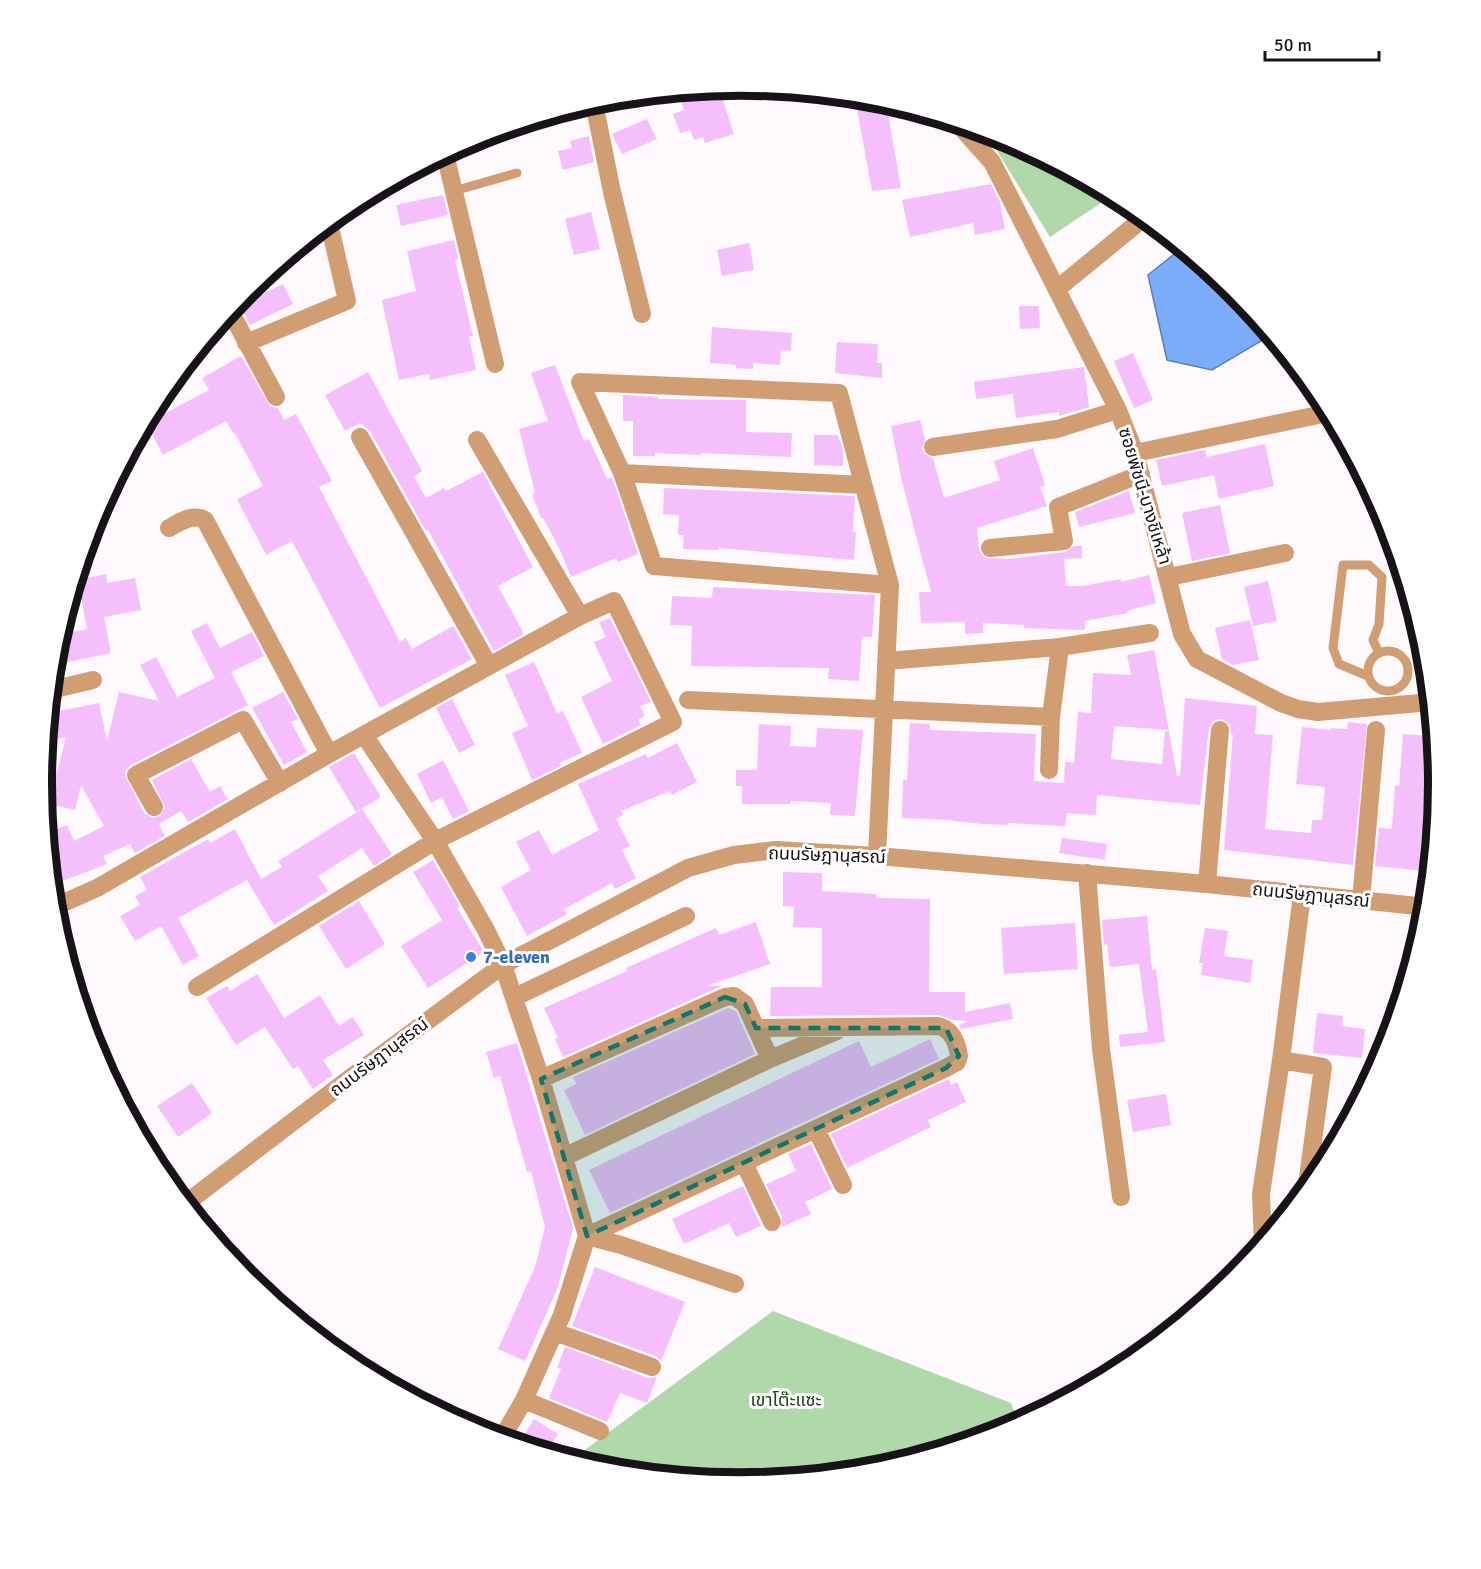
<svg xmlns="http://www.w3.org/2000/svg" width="1481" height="1569" font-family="Signika,'Noto Sans Thai',sans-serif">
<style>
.green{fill:#b1d8aa}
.water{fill:#7cadfc;stroke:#5e7eb8;stroke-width:1.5}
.building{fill:#f4bffc}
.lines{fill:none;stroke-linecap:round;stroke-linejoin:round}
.service{stroke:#d19d73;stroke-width:9}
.minor{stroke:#d19d73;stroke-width:18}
.tertiary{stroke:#d19d73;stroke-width:18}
.marked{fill:#0f766e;fill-opacity:0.2;stroke:#0f766e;stroke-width:4.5;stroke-dasharray:12 8;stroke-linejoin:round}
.shop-dot{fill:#3f7fe0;stroke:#fff;stroke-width:2}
.labels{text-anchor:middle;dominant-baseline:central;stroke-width:6;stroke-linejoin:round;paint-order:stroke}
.street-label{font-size:18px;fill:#181219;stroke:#fff}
.shop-label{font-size:18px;font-weight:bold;fill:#366cbe;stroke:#fff;text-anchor:start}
.park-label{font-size:18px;fill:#184410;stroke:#fff}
.rim{fill:none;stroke:#181219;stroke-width:8}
</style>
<rect width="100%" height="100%" fill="#fdf9fd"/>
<path class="green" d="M986,133L1008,139L1113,195L1050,237Z
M773,1311L1011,1403L1019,1424L1007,1430L876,1470L740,1483L604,1470L575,1461L582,1452Z"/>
<path class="water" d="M1182,248L1235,291L1253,314L1261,341L1212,370L1167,360L1148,275Z"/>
<path class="building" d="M719,88L734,134L705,143L703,137L694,140L690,130L680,133L673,114L684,110L678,92Z
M831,95L886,102L901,188L872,191L857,109L830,98Z
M647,119L657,139L622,154L612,134Z
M589,136L594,162L563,170L558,151L572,148L570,141Z
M991,184L1000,202L1005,229L975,235L973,223L910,237L902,200Z
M443,195L448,215L401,226L396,205Z
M591,212L600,249L574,255L565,219Z
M454,240L458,259L455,260L473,336H469L476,370L430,380L429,374L399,380L382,300L416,291L407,251Z
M749,243L754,270L722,276L717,250Z
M283,284L293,304L250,325L240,305Z
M1019,306H1039L1040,328L1020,329Z
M712,327L792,333L791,351L781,350L780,365L753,363V369L736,368V365L710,363Z
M837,342L878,344L877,363H882V378L835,373Z
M1133,353L1153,400L1134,408L1114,361Z
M241,356L270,406L278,408L284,420L296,414L332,481L319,487L400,642L406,638L412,649L453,626L472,659L380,708L292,541L266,555L237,499L263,486L235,433L234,434L226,421L163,455L146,423L209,390L202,378Z
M555,365L584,441L589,439L607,479L612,477L638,554L618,562L616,558L571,577L559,548L543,518H541L532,494L535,493L519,429L548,421L531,373Z
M1084,367L1089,407L1059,416V412L1016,418L1013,394L976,399L974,382Z
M368,372L422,471L414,476L426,498L444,488L446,491L483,472L533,567L498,586L524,634L494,651L428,530L426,531L370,431L360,423L345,431L325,395Z
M623,395L658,397V399L746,400V432L792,433L791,457L701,453V455L655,453V456H633V421H623Z
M920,420L925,440L922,449L925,454L933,458L944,498L1000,480L994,461L1033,448L1045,485L1040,487L1047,506L977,528L979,550L985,558L1007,559L1065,552L1074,546H1082V558L1064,559L1066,586H1082L1121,579V582L1149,575L1156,603L1127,611L1128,613L1085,621V630L1024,628V625L983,623V633L965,634V622L921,623L919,592H931L902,482L891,426Z
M814,435H838L843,451V466L814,465Z
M1265,444L1274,486L1219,499L1214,475L1162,486L1156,460L1205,450L1207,457Z
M664,488L855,496L853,532H856L854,560L719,548V550L683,549L684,535H678L679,515L663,514Z
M1129,491L1135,513L1079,527L1075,512Z
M1220,505L1230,553L1192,561L1182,513Z
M106,574L107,583L135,578L141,610L104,617L111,653L54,665L59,635L87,629L78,580Z
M1268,581L1277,621L1253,626L1244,587Z
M713,587L875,595L872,637H862L859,681L828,679L829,668L691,666L692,626L670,625L672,596L712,598Z
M610,618L651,702L640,706L645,716L638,719L641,725L603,744L581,697L612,681L594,642L606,637L599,622Z
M1250,620L1259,660L1233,665L1222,659L1215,628Z
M207,623L220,648L252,632L264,656L231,672L248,705L131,765L126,770L125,775L144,813L153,818L160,816L165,807L152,780L191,759L210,792L220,786L228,799L188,822L181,811L159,824L165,836L135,853L130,844L103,856L107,864L57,883L50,867L47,833L67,825L74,841L104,826L81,785L75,810L49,804L66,737L46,742L49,713L99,703L107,741L119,692L159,701L140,665L156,657L177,697L215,678L191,631Z
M1154,650L1169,730L1114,726L1111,759L1162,764L1165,731H1169L1177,776H1180L1185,698L1257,706L1255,734L1273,735L1265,829L1311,833L1312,820H1322L1325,787L1296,784L1302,727L1331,730V728L1347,729L1348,722L1367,724L1353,865L1224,850L1233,735H1231L1230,725L1222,719L1215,720L1209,728L1200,805L1097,795L1096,815L1067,813L1065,826L1008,823V825L983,824L953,821V820L902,818L903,780H907L910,723L930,724V730L1036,734L1034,781L1064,783L1065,762L1074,763L1078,712L1091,713L1093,673L1131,675L1127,655Z
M534,662L557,713L563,711L582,753L559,763L561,766L532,780L512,733L528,726L505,675Z
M283,692L298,719L291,722L307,752L284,765L252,708Z
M452,699L475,745L459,753L436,708Z
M759,724L791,726L790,746L816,747L817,728L863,730L855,816L830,815L831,803L791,801V804H742V786H736V770H757Z
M1403,734L1433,736L1431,774H1428L1424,831L1429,832L1425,871L1375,866L1379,828L1392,829L1395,785L1399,786Z
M677,743L697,782L672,795L670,791L621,811L623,815L616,819L630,846L622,850L636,878L615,889L612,883L564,909L567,914L527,936L501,887L531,870L516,842L539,830L552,855L599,830L578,784L646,754L648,758Z
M354,753L381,797L356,812L329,767Z
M443,760L469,811L453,819L442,797L431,803L417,774Z
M362,809L392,854L374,866L362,848L318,876L328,891L274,925L247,880L178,918L199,956L183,965L161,926L135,941L120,916L140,905L135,896L147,890L140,877L208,839L210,843L235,829L261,879L282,867L278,861Z
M1062,838L1107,844L1105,860L1059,853Z
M433,860L460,907L457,908L484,952L428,988L401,946L442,920L413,872Z
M783,872L822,873V891L876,894V898L930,899L929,992H965V1012L1010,1003L1013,1019L961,1029L959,1025L969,1021L953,1020L938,1015L770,1016L771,987H822V928L793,927L794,906H783Z
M359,901L385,944L346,969L319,926Z
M1147,916L1152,970L1156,969L1165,1042L1120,1047L1119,1035L1148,1032L1139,964L1110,967L1107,944L1104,945L1102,920Z
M756,922L770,964L707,986H722L563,1057L555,1039L558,1038L544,1008L627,971L626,968L716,928L719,935Z
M1075,923L1078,969L1004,974L1001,928Z
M1205,928L1228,931L1224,956L1253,960L1250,983L1201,975L1203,963H1199Z
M257,974L284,1018L320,995L339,1026L353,1017L364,1035L323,1060L333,1075L313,1089L298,1066L293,1069L265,1027L236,1045L206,998L227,986L230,991Z
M728,1008L736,1011L755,1054L585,1135L564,1090L576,1084L573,1077Z
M1317,1013L1343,1016L1342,1026L1365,1029L1362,1058L1313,1053Z
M930,1039L939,1059L610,1213L589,1170L859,1041L871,1067Z
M517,1043L573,1228L558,1287L525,1361L498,1349L535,1267L545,1227L531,1171L527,1172L500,1076L494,1078L486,1052Z
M949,1079L951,1085L957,1082L966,1102L928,1120L931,1127L847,1168L831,1134Z
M192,1083L212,1113L178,1137L157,1106Z
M1166,1094L1171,1125L1133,1132L1127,1100Z
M811,1144L832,1189L805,1202L811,1214L782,1227V1217L766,1184L796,1171L788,1154Z
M743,1186L761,1226L736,1237L729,1223L684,1244L672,1219Z
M595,1267L685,1302L661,1361L656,1356L572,1326Z
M565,1347L648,1378L657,1377L647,1403L620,1393L607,1422L549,1398L561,1369L557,1368Z
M534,1419L558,1434L547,1452L519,1444Z"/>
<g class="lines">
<path class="service" d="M454,191L517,173
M1368 671a20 20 0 1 1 40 0a20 20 0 1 1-40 0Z
M1368,676L1339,664L1333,648L1343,565H1369L1382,577L1379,624L1373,640L1379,653"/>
<path class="minor" d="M594,103L612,192L642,314
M958,124L992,162L1118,410L1135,453L1182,634L1197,659L1281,703L1298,709L1318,712L1431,702
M445,154L495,364
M1057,289L1145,217
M230,311L276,397
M246,343L347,301L329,223
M360,437L489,666
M477,440L580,616
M933,447L1057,429L1118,410
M1135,453L1328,413
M622,473L863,485
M169,528C180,522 193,513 205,520L329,754
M990,548L1064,541L1058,507L1141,474
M1169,577L1285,553
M886,661L1060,647L1150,633
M51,690L93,680
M688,700L1051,717
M364,735L435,841L486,930L503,965L541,1079L587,1236L562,1315L524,1400L502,1438
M1049,770L1051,717L1060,647
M154,807L136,775L243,720L280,783
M877,856L890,585L839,393L580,382L622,473L654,566L890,585
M1087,873L1101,1049L1121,1197
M1207,884L1220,730
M1361,900L1376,730
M54,907L97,888L329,754L580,616L614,601L673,722L435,841L197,987
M515,997L686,916
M1281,1060L1323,1067L1306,1192
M541,1079L725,997L734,996L745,1004L770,1059
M816,1129L843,1185
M564,1157L770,1059L837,1031
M744,1163L772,1222
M587,1236L946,1068L957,1062L959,1056C957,1042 952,1029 938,1026L756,1028
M587,1236L621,1245L735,1284
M1263,1243L1261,1194L1281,1060L1302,895
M555,1332L652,1367
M524,1400L600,1431"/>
<path class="tertiary" d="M185,1204L353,1076L503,965L688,868L734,855L776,850L877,856L1207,884L1427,907"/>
</g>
<path class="marked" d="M725,997L745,1004L756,1028H946L959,1056L946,1068L587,1236L541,1079Z"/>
<circle class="shop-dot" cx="471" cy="957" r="6"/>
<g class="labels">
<g class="street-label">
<text transform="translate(1145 496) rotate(73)">ซอยพัชนี-บางชีเหล้า</text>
<text transform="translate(827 855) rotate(2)">ถนนรัษฎานุสรณ์</text>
<text transform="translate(1311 895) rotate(6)">ถนนรัษฎานุสรณ์</text>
<text transform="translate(379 1057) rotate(-37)">ถนนรัษฎานุสรณ์</text>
</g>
<g class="shop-label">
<text x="483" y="957">7-eleven</text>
</g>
<g class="park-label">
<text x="786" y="1400">เขาโต๊ะแซะ</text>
</g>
</g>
<path d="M0 0H1481V1569H0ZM52 784a688 688 0 1 1 1376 0a688 688 0 1 1-1376 0Z" fill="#fff" fill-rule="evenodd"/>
<path class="rim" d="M52 784a688 688 0 1 1 1376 0a688 688 0 1 1-1376 0Z"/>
<path d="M1265 51v9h114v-9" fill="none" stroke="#181219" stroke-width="3"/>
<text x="1274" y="51" font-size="18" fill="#181219" stroke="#ffffff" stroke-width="4.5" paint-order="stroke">50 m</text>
</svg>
